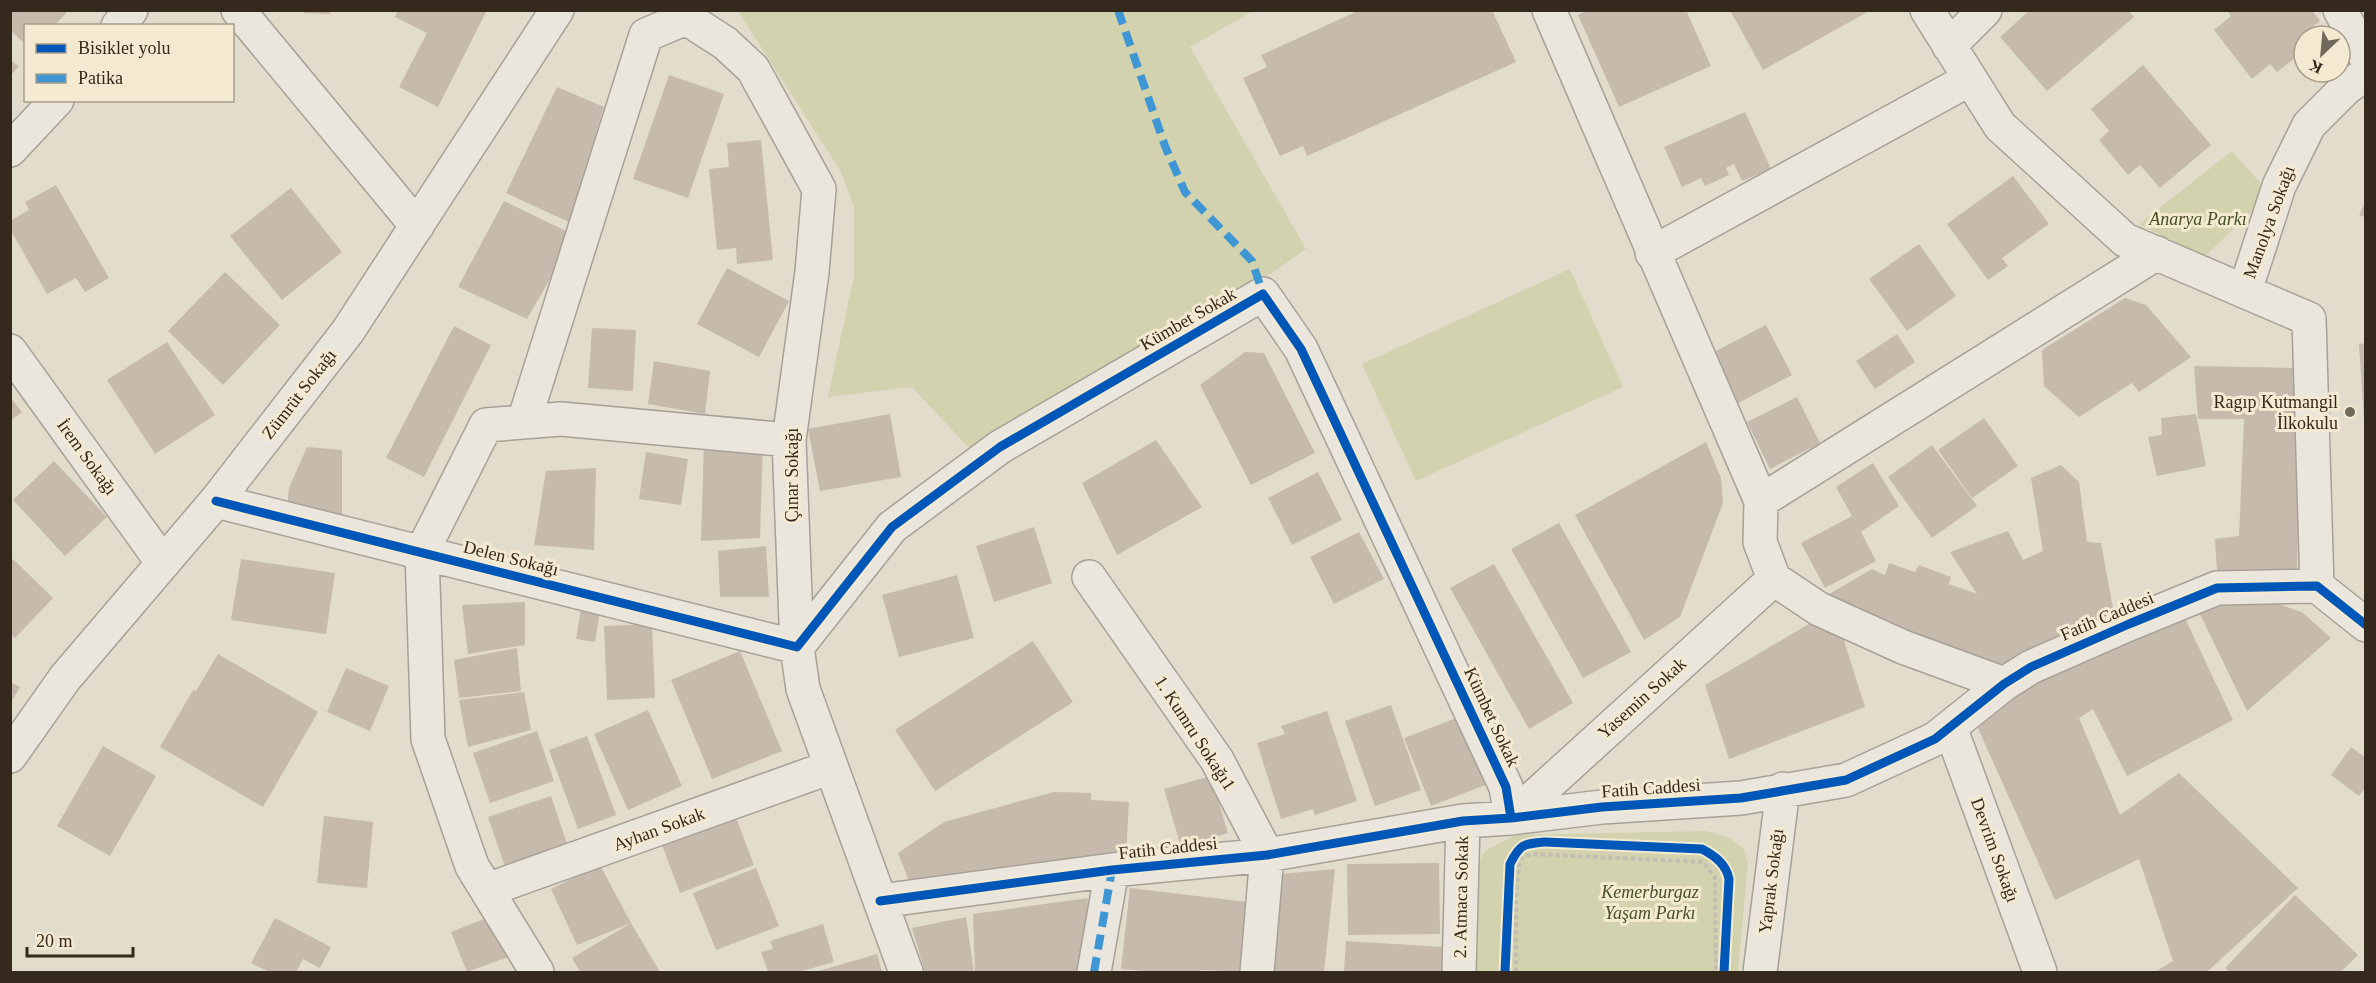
<svg xmlns="http://www.w3.org/2000/svg" width="2376" height="983" font-family="Georgia,serif">
<style>
.green{fill:#d2d2ae}
.building{fill:#c6baad}
.lines{fill:none;stroke-linecap:round;stroke-linejoin:round}
.minor-casing{stroke:#a7a195;stroke-width:36}
.tertiary-casing{stroke:#a7a195;stroke-width:36}
.path{stroke:#c3bdb4;stroke-width:4;stroke-dasharray:4.5 3;stroke-linecap:butt}
.minor{stroke:#eae6dd;stroke-width:33}
.tertiary{stroke:#eae6dd;stroke-width:33}
.quiet{stroke:#3e96d5;stroke-width:8;stroke-dasharray:15 8;stroke-linecap:butt}
.cycleway-casing{stroke:#f4ead1;stroke-width:13}
.cycleway{stroke:#0057b8;stroke-width:9}
.poi-dot{fill:#72685b;stroke:#f4ead1;stroke-width:2}
.labels{text-anchor:middle;dominant-baseline:central;stroke-width:6;stroke-linejoin:round;paint-order:stroke}
.park-label{font-size:18px;font-style:italic;fill:#465125;stroke:#f4ead1}
.street-label{font-size:18px;fill:#35291e;stroke:#f4ead1}
.poi-label{font-size:18px;fill:#35291e;stroke:#f4ead1;text-anchor:end}
</style>
<rect width="100%" height="100%" fill="#e2dccc"/>
<path class="green" d="M738,11H1253L1190,47L1306,249L1278,269L970,449L912,387L828,397L854,276V207L841,172Z
M2232,151L2270,194L2204,257L2139,224Z
M1570,269L1623,387L1416,481L1362,364Z
M1706,831L1727,837L1743,848L1748,862L1738,972H1468L1471,875L1485,851L1515,835Z"/>
<path class="building" d="M10,10H69L54,26H26V45L10,30Z
M304,10H330V14L304,13Z
M398,10H482L486,12L438,107L399,87L427,33L395,17Z
M1360,10H1492L1516,62L1307,156L1303,146L1280,156L1243,78L1267,67L1261,55Z
M1589,10H1686L1711,66L1619,107L1578,15Z
M1734,10H1871L1763,70L1731,12Z
M2030,10H2128L2134,17L2047,91L2000,37Z
M2227,10H2312L2320,21L2302,35L2304,51L2277,72L2270,64L2252,79L2214,30L2231,16Z
M10,60L19,66L10,76Z
M2143,65L2211,145L2160,188L2140,165L2128,175L2099,140L2109,131L2091,109Z
M669,75L724,94L688,198L633,179Z
M557,87L604,107L569,222L506,193Z
M1745,112L1771,169L1742,181L1734,164L1726,168L1729,175L1705,186L1701,178L1682,187L1664,147Z
M761,140L773,260L737,264L736,248L717,250L709,169L729,167L727,143Z
M2013,176L2049,224L2002,258L2008,266L1988,280L1947,224Z
M56,185L109,278L85,292L76,278L47,294L10,229V221L29,210L25,202Z
M291,188L342,252L282,300L230,236Z
M2366,200V218L2359,215Z
M504,201L566,231L550,279L527,319L458,287Z
M1919,244L1956,296L1907,331L1869,279Z
M727,268L789,301L759,357L697,324Z
M225,272L280,325L223,385L168,331Z
M2125,298L2146,305L2191,357L2139,392L2132,383L2079,417L2044,386L2042,350Z
M1766,325L1792,375L1738,403L1712,353Z
M454,326L491,345L424,477L386,458Z
M592,328L636,330L633,391L588,388Z
M1897,334L1915,362L1875,389L1856,361Z
M167,342L215,415L155,454L107,380Z
M2366,343V419H2364L2359,344Z
M1245,352L1264,353L1315,453L1251,485L1200,385Z
M654,361L710,371L705,414L648,404Z
M2194,366L2302,368L2297,570L2217,571L2215,539L2239,536L2244,419H2198Z
M10,397L22,412L10,421Z
M1797,397L1820,443L1770,469L1747,422Z
M890,414L901,477L820,491L808,429Z
M2196,414L2206,466L2157,476L2148,437L2162,435L2161,418Z
M1984,418L2018,466L1972,498L1938,450Z
M1156,440L1202,507L1117,555L1082,483Z
M1706,442L1721,478L1723,503L1680,617L1644,640L1575,515Z
M704,443H763L760,538L701,541Z
M1932,445L1977,506L1932,538L1888,477Z
M307,447L342,450V522L287,512L289,488Z
M646,452L688,459L681,505L639,499Z
M54,461L107,517L65,556L13,500Z
M1873,463L1899,506L1861,532L1876,561L1825,588L1801,543L1852,516L1836,487Z
M2061,465L2079,482L2087,542L2101,543L2114,614L2004,664L1979,662L1822,598L1872,569L1885,575L1889,563L1915,572L1919,565L1951,577L1949,584L1977,594L1950,552L2008,531L2023,560L2043,551L2031,478Z
M596,468L594,550L534,545L546,471Z
M1318,472L1342,520L1292,545L1268,498Z
M1559,523L1631,652L1583,678L1511,549Z
M1034,527L1052,583L994,602L976,546Z
M1359,532L1384,579L1334,604L1310,557Z
M766,546L769,597H720L718,551Z
M13,559L53,598L15,638L10,634V562Z
M241,559L335,573L326,634L231,620Z
M1494,564L1573,703L1529,729L1450,588Z
M957,575L974,638L899,657L882,595Z
M2263,599L2302,612L2331,638L2247,711L2195,604Z
M525,602V645L468,654L462,605Z
M581,608L600,610L595,642L576,639Z
M2183,614L2233,720L2127,776L2093,709L2079,718L2120,815L2179,773L2298,888L2207,972H2155L2173,961L2139,859L2055,900L1972,715Z
M1814,621L1840,628L1865,707L1729,759L1705,685Z
M652,624L655,698L607,700L604,626Z
M1033,641L1073,702L935,791L895,730Z
M517,648L521,691L459,698L454,660Z
M740,651L782,751L712,779L671,680Z
M218,654L318,712L263,807L160,747L193,690L196,691Z
M346,668L389,686L370,731L327,712Z
M10,682L20,687L10,704Z
M524,692L531,730L468,747L459,700Z
M1391,705L1421,790L1375,806L1345,721Z
M648,710L682,786L628,810L594,734Z
M1327,711L1357,801L1315,815L1313,809L1281,819L1257,743L1285,734L1281,726Z
M1467,714L1493,782L1431,806L1404,738Z
M537,731L554,781L490,803L473,753Z
M587,736L616,815L578,829L549,750Z
M103,746L156,776L110,856L57,826Z
M2351,747L2366,758V787L2359,796L2331,775Z
M1211,776L1228,833L1181,847L1164,789Z
M1054,792L1091,793V800L1129,802L1126,857L1049,862L911,886L898,853L944,822Z
M551,796L568,847L505,867L488,817Z
M324,816L373,822L367,888L317,883Z
M736,818L754,865L680,893L662,845Z
M1439,863L1440,934L1348,935L1347,864Z
M600,865L631,923L577,945L551,889Z
M756,868L779,926L716,950L693,893Z
M1335,869L1324,972H1269L1280,874Z
M1130,888L1256,903L1249,972L1200,970V972H1156L1121,969Z
M2295,895L2358,955L2341,972H2229L2225,968Z
M1088,898L1083,972H975L973,914Z
M494,915L511,956L467,972L451,932Z
M966,917L974,972H925L912,928Z
M275,918L331,947L320,968L303,959L296,972H269L251,963Z
M631,923L660,972H580L572,958Z
M823,924L834,962L799,972H768L761,952L773,949L770,941Z
M1346,941L1443,947L1441,972H1344Z
M877,954L882,972H815Z"/>
<g class="lines">
<defs>
<path id="minor" d="M238,10L417,226
M685,10L686,18L725,43L753,69L819,189L812,272L789,440L797,647L803,689L906,972
M1549,10L1761,501L1760,542L1774,579L1819,609L1903,647L2004,684
M1927,10L2000,126L2125,240L2309,319L2317,586
M2340,10L2366,57
M118,26L131,10
M1949,46L1985,10
M10,150L57,100
M1652,253L1970,79
M2245,291L2279,186L2309,125L2346,88L2366,74
M10,351L163,563
M524,421L646,35L686,18
M216,501L797,647L892,527L1000,447L1263,294L1301,349L1506,787L1511,818
M1761,501L2157,253
M1089,577L1217,760L1267,855L1257,972
M1950,727L2040,972
M1511,818L1774,579
M487,890L831,767
M880,901L1112,870L1267,855L1463,821L1511,818L1602,807L1741,798L1846,780L1935,739L2004,684L2031,667L2129,624L2217,588L2317,586L2366,625
M537,972L472,866L428,739L422,552L486,425L561,419L789,440
M1094,972L1112,870
M1459,972L1463,821
M1760,972L1783,789"/>
<path id="tertiary" d="M10,756L65,678L216,501L348,331L557,10"/>
</defs>
<use href="#minor" class="minor-casing"/>
<use href="#tertiary" class="tertiary-casing"/>
<path class="path" d="M1516,972V898L1520,859L1531,854L1703,862L1715,877L1716,972"/>
<use href="#minor" class="minor"/>
<use href="#tertiary" class="tertiary"/>
<path class="quiet" d="M1118,10L1165,146L1185,192L1252,261L1263,294
M1094,972L1112,870"/>
<defs>
<path id="cycleway" d="M216,501L797,647L892,527L1000,447L1263,294L1301,349L1506,787L1511,818
M880,901L1112,870L1267,855L1463,821L1511,818L1602,807L1741,798L1846,780L1935,739L2004,684L2031,667L2129,624L2217,588L2317,586L2366,625
M1505,972L1510,864C1520,844 1523,844 1545,842L1702,849C1715,856 1726,864 1729,879L1724,972"/>
</defs>
<use href="#cycleway" class="cycleway-casing"/>
<use href="#cycleway" class="cycleway"/>
</g>
<circle class="poi-dot" cx="2350" cy="412" r="6"/>
<g class="labels">
<g class="park-label">
<text x="2198" y="219">Anarya Parkı</text>
<text x="1650" y="892">Kemerburgaz<tspan x="1650" dy="21">Yaşam Parkı</tspan></text>
</g>
<g class="street-label">
<text transform="translate(2269 222) rotate(-70)">Manolya Sokağı</text>
<text transform="translate(1188 319) rotate(-30)">Kümbet Sokak</text>
<text transform="translate(299 394) rotate(-52)">Zümrüt Sokağı</text>
<text transform="translate(87 457) rotate(54)">İrem Sokağı</text>
<text transform="translate(792 475) rotate(-90)">Çınar Sokağı</text>
<text transform="translate(511 558) rotate(14)">Delen Sokağı</text>
<text transform="translate(2107 616) rotate(-23)">Fatih Caddesi</text>
<text transform="translate(1642 698) rotate(-42)">Yasemin Sokak</text>
<text transform="translate(1492 717) rotate(65)">Kümbet Sokak</text>
<text transform="translate(1195 733) rotate(57)">1. Kumru Sokağı1</text>
<text transform="translate(1651 788) rotate(-4)">Fatih Caddesi</text>
<text transform="translate(659 829) rotate(-20)">Ayhan Sokak</text>
<text transform="translate(1168 848) rotate(-6)">Fatih Caddesi</text>
<text transform="translate(1995 850) rotate(70)">Devrim Sokağı</text>
<text transform="translate(1771 881) rotate(-83)">Yaprak Sokağı</text>
<text transform="translate(1461 897) rotate(-89)">2. Atmaca Sokak</text>
</g>
<g class="poi-label">
<text x="2338" y="402">Ragıp Kutmangil<tspan x="2338" dy="21">İlkokulu</tspan></text>
</g>
</g>
<rect width="2376" height="983" fill="none" stroke="#35291e" stroke-width="24"/>
<rect x="24" y="24" width="210" height="78" fill="#f4ead1" stroke="#a89d89" stroke-width="1.5"/>
<rect x="36" y="44" width="30" height="9" fill="#0057b8" stroke="#a89d89" stroke-width="1.5"/>
<text x="78" y="54" font-size="18" fill="#35291e">Bisiklet yolu</text>
<rect x="36" y="74" width="30" height="9" fill="#3e96d5" stroke="#a89d89" stroke-width="1.5"/>
<text x="78" y="84" font-size="18" fill="#35291e">Patika</text>
<g transform="translate(2322 54) rotate(206)"><circle r="28" fill="#f4ead1" stroke="#a89d89" stroke-width="1.5"/>
<path d="M0-4.5L10 22L0 15L-10 22Z" fill="#72685b"/>
<text y="-9" font-size="16" font-weight="bold" text-anchor="middle" fill="#35291e">K</text>
</g>
<path d="M27 947v9h106v-9" fill="none" stroke="#35291e" stroke-width="3"/>
<text x="36" y="947" font-size="18" fill="#35291e" stroke="#f4ead1" stroke-width="4.5" paint-order="stroke">20 m</text>
</svg>
